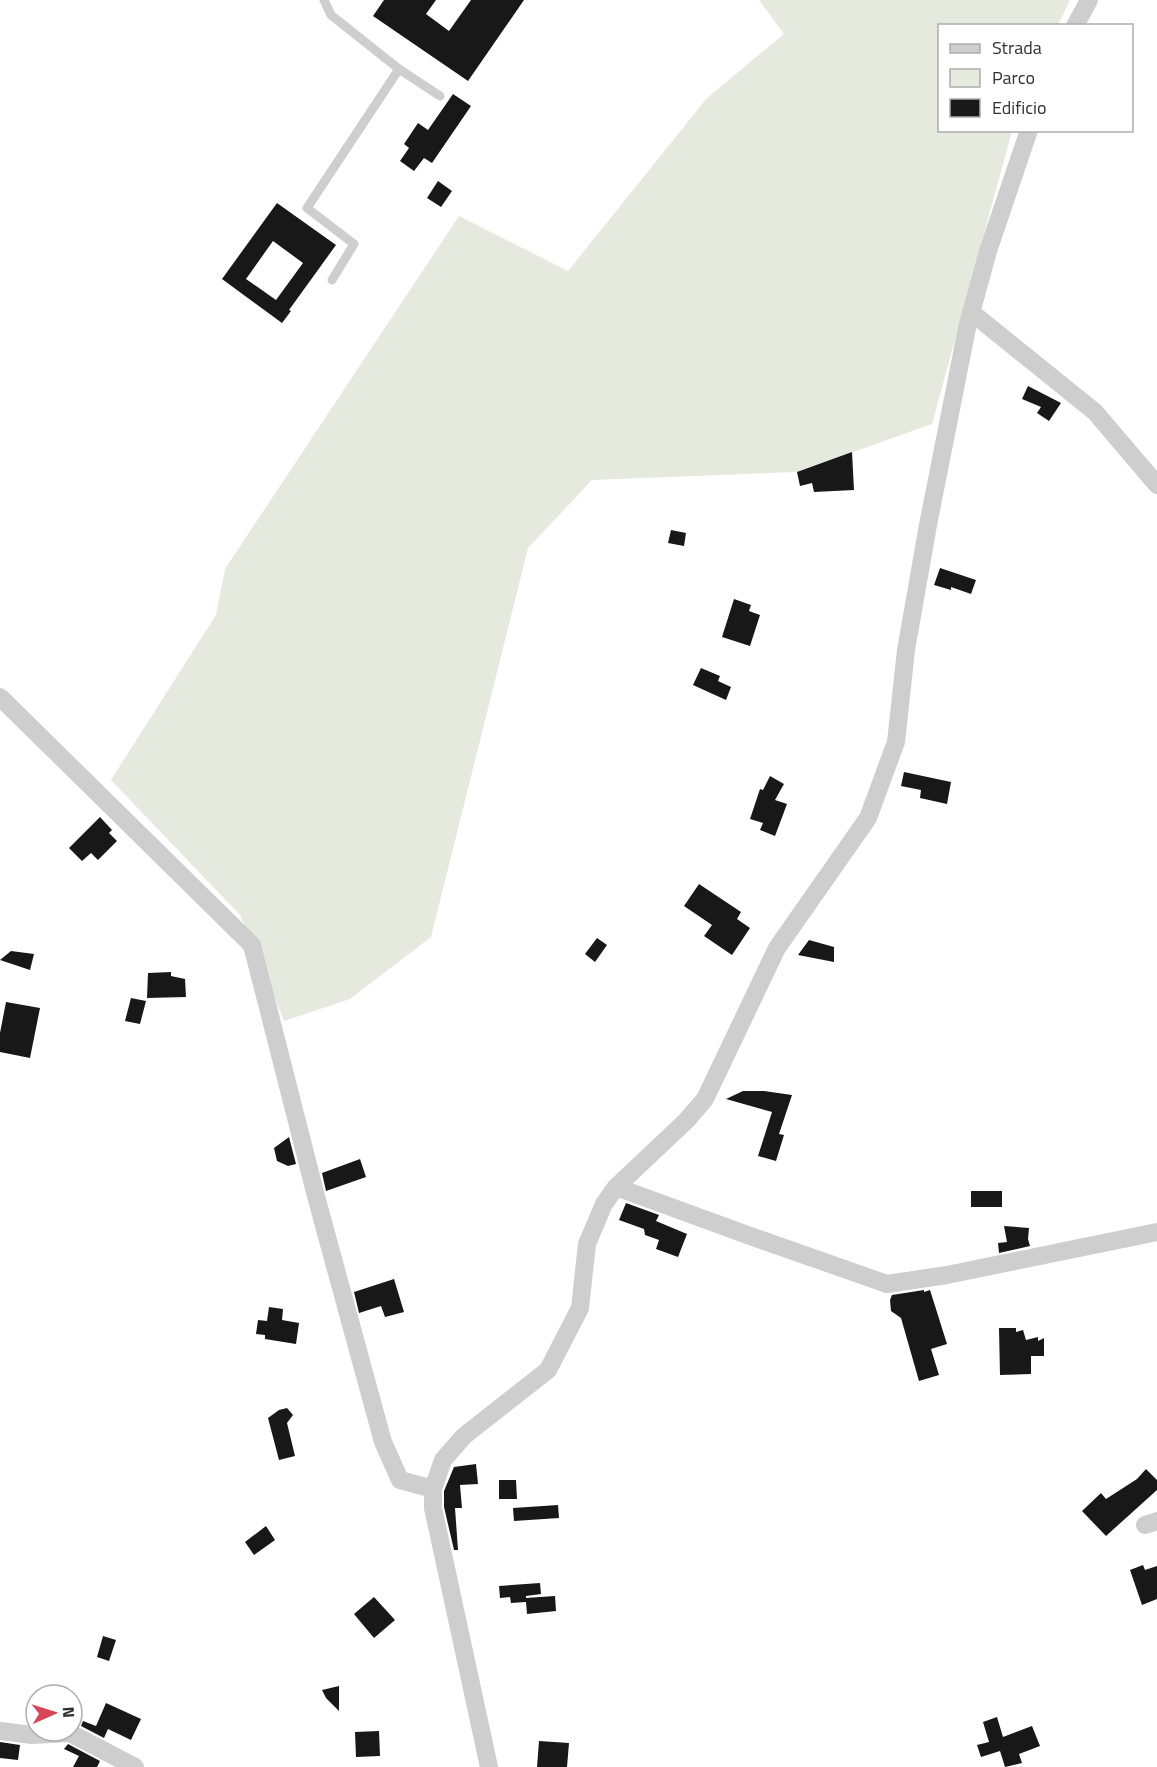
<svg xmlns="http://www.w3.org/2000/svg" width="1157" height="1767" font-family="'Titillium Web',sans-serif">
<style>
.green{fill:#e5e9de}
.building{fill:#181818;fill-rule:evenodd}
.lines{fill:none;stroke-linecap:round;stroke-linejoin:round}
.lane{stroke:#cecece;stroke-width:9}
.street{stroke:#cecece;stroke-width:18}
</style>
<rect width="100%" height="100%" fill="#fff"/>
<path class="green" d="M759,0H1070L1058,25L940,26V130L1012,131L932,424L797,472L592,480L528,548L431,937L350,999L284,1021L240,915L111,780L216,615L225,569L459,216L568,271L707,98L784,34Z"/>
<path class="building" d="M384,0H436L426,14L449,31L471,0H524L468,81L373,16Z
M453,94L471,106L432,163L424,158L414,171L400,161L409,148L404,144L418,123L428,130Z
M438,181L452,191L441,207L427,198Z
M277,203L336,245L289,310L291,311L282,323L222,279ZM273,241L303,263L276,300L246,279Z
M1028,386L1061,403L1049,421L1037,413L1041,407L1022,399Z
M852,452L854,490L814,492L812,483L800,486L797,472Z
M671,530L686,533L684,546L668,543Z
M940,568L976,580L971,594L951,587V590L934,585Z
M734,599L751,605L749,611L760,615L750,646L722,637Z
M701,668L720,676L718,681L731,687L726,700L693,685Z
M904,772L951,782L947,804L920,798L921,790L901,786Z
M770,776L784,784L775,800L787,804L775,836L760,830L763,823L750,819L760,789L763,790Z
M100,817L112,830L109,833L117,841L98,860L91,853L82,861L69,848Z
M699,884L741,912L737,919L750,928L732,955L704,936L712,925L684,906Z
M597,938L607,945L595,962L585,954Z
M809,940L834,947V962L798,955Z
M11,951L34,954L30,970L0,960Z
M171,972V976L185,979L186,997L147,998L148,973Z
M131,998L146,1001L140,1024L125,1021Z
M6,1002L40,1008L30,1058L0,1052V1033Z
M743,1091H764L792,1095L779,1134L784,1135L776,1161L758,1156L772,1112L726,1099Z
M289,1137L296,1164L288,1166L277,1161L274,1148Z
M360,1159L366,1177L326,1191L322,1173Z
M971,1191H1002V1207H971Z
M626,1203L659,1215L656,1221L687,1234L678,1257L656,1249L659,1240L645,1235L644,1229L619,1220Z
M1004,1226L1029,1228L1028,1239L1030,1246L999,1253L998,1243L1007,1242Z
M394,1279L404,1312L385,1317L381,1306L359,1313L354,1292Z
M924,1290V1292L930,1290L947,1344L931,1349L939,1375L919,1381L901,1318L891,1311L890,1300L892,1295Z
M269,1307L283,1309L282,1320L299,1323L296,1344L265,1339V1335L256,1334L258,1320L267,1321Z
M999,1328H1016V1332L1023,1330L1026,1340L1038,1337V1341L1044,1338V1356H1031V1374L1000,1375Z
M287,1408L293,1415L287,1423L295,1456L279,1460L268,1418L279,1410Z
M476,1464L478,1484L460,1485L462,1508H455L458,1550H454L444,1507V1491L454,1467Z
M1146,1469L1157,1480V1490L1106,1536L1082,1511L1101,1493L1106,1499L1137,1479Z
M499,1480H516L517,1499H499Z
M558,1505L559,1518L514,1521L513,1508Z
M266,1526L275,1540L254,1555L245,1542Z
M1143,1565L1145,1570L1157,1566V1599L1142,1605L1130,1570Z
M540,1583L541,1594L526,1596V1598L555,1596L556,1611L527,1614L526,1602L511,1603L510,1597L500,1598L499,1586Z
M374,1597L395,1620L374,1638L354,1614Z
M103,1636L116,1640L109,1661L97,1657Z
M339,1686V1711L326,1698L322,1690Z
M106,1703L141,1719L131,1740L108,1729L104,1738L81,1726L83,1721L96,1726Z
M997,1717L1003,1737L1032,1726L1040,1746L1019,1754L1022,1763L1005,1767L1000,1751L981,1757L977,1745L989,1742L983,1722Z
M379,1731L380,1756L356,1757L355,1732Z
M539,1741L569,1743L567,1767H537Z
M0,1742L20,1745L18,1760L0,1758Z
M68,1744L100,1761L97,1767H73L79,1756L64,1749Z"/>
<g class="lines">
<path class="lane" d="M324,0L331,15L399,69L440,96
M332,280L354,244L307,208L399,69"/>
<path class="street" d="M1075,26L1089,0
M971,312L1095,412L1157,485
M0,697L252,945L317,1200L383,1442L400,1480L433,1489
M616,1187L753,1237L887,1284L947,1275L1157,1232
M1145,1525L1157,1521
M0,1731L32,1735L70,1733L135,1767
M489,1767L433,1508V1489L443,1460L464,1436L548,1370L580,1308L587,1244L604,1204L616,1187L686,1121L705,1099L777,948L868,818L896,742L906,650L928,525L967,328L988,251L1029,130"/>
</g>
<rect x="938" y="24" width="195" height="108" fill="#ffffff" stroke="#adadad" stroke-width="1.5"/>
<rect x="950" y="44" width="30" height="9" fill="#cecece" stroke="#adadad" stroke-width="1.5"/>
<text x="992" y="54" font-size="18" fill="#313131">Strada</text>
<rect x="950" y="69" width="30" height="18" fill="#e5e9de" stroke="#adadad" stroke-width="1.5"/>
<text x="992" y="84" font-size="18" fill="#313131">Parco</text>
<rect x="950" y="99" width="30" height="18" fill="#181818" stroke="#adadad" stroke-width="1.5"/>
<text x="992" y="114" font-size="18" fill="#313131">Edificio</text>
<g transform="translate(54 1713) rotate(87)"><circle r="28" fill="#ffffff" stroke="#adadad" stroke-width="1.5"/>
<path d="M0-4.5L10 22L0 15L-10 22Z" fill="#d54659"/>
<text y="-9" font-size="16" font-weight="bold" text-anchor="middle" fill="#313131">N</text>
</g>
</svg>
